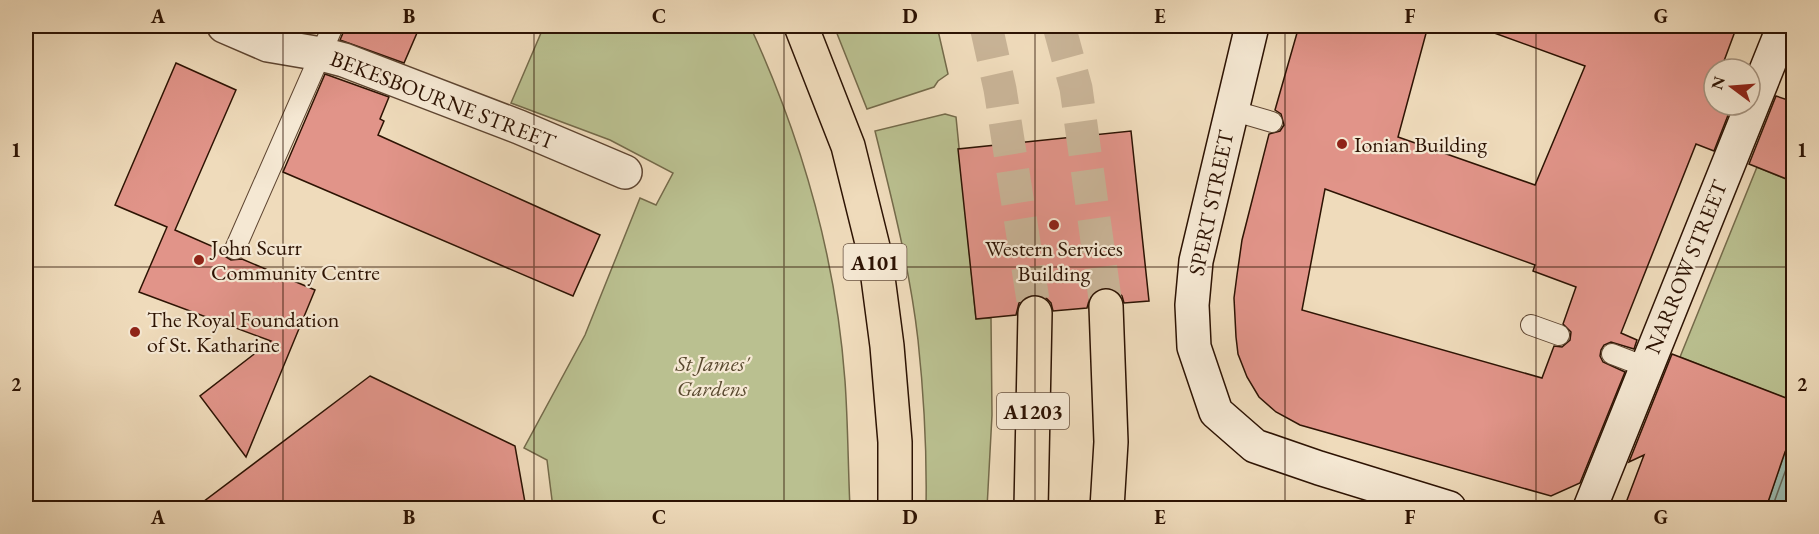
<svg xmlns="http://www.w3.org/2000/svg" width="1819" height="534" font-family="'EB Garamond',serif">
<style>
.green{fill:#bac090;stroke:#746a4a;stroke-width:1.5}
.water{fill:#9abbb0;stroke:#6e786b;stroke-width:1.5}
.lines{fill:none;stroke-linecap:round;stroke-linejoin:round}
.shore{stroke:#64675a;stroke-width:1.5}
.building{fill:#e19489;stroke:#2d1303;stroke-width:1.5;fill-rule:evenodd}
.highway-tunnel{stroke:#c8b396;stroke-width:33;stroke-dasharray:33 16;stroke-linecap:butt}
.lane-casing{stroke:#5e4531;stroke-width:22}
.street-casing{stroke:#5e4531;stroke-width:36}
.secondary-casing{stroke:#2d1303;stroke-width:36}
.primary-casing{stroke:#2d1303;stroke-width:36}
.highway-casing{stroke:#2d1303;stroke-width:36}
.lane{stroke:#f5e8d3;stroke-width:20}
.street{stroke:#f5e8d3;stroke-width:33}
.secondary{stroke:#f5e8d3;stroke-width:33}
.primary{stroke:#efdbbb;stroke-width:33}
.highway{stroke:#efdbbb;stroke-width:33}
.grid{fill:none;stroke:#2d1303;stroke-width:1.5;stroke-opacity:0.55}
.poi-dot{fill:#8f2418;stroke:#f5e8d3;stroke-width:2}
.labels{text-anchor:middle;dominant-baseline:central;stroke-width:4.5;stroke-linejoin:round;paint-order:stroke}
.shield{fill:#f5e8d3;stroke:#695341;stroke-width:1.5}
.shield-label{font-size:21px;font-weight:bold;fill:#2d1303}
.street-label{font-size:22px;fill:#2d1303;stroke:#f5e8d3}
.poi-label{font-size:22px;fill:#2d1303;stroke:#f5e8d3;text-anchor:start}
.park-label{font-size:22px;font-style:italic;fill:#57472d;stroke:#f5e8d3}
.neatline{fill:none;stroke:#2d1303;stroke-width:2}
.grid-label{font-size:20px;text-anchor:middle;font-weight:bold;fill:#2d1303}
</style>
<rect width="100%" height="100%" fill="#efdbbb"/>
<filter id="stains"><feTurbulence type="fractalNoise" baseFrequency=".00333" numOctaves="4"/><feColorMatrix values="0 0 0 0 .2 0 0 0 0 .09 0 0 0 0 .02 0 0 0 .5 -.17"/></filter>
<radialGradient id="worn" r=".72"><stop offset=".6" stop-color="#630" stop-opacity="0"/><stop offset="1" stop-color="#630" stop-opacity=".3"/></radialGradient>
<path class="green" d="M544,26H750C801,137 836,258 845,381C848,423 848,466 850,508H553L547,460L524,448L585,335L640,198L656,205L673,173L610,140L511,103Z
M834,26H937L948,74L938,81L934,87L867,109Z
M945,114L956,117L976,319L991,318L992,415L987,508H926C927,452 924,396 918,340C910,269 892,200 875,131Z
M1757,167L1793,182V401L1680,357Z"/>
<path class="water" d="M1793,433V508H1766L1785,452Z"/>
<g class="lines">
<path class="shore" d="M1772,508L1794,447"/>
</g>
<path class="building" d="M346,26H420L404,63L340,40Z
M1299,26H1428L1398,137L1535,185L1585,66L1486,30L1487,26H1737L1721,69H1714V105H1732L1714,151L1696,144L1621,333L1637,340L1634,349L1611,342L1604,345L1601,350L1600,356L1603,362L1625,372L1580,483L1551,496L1300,425L1276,412L1259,397L1247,377L1238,354L1236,337L1234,298L1237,275L1242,240L1269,134L1280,131L1284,125L1281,114L1275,110ZM1325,189L1535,265L1533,271L1576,287L1563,324L1571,332L1570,340L1562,347L1554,346L1542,378L1302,310Z
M176,63L236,90L175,230L223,251L226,257L231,260L242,259L315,290L246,457L200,396L271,341L139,292L167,227L115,205Z
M325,74L389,97L380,119L384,121L378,135L600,235L573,296L283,172Z
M1776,96L1794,102V182L1749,164Z
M1131,131L1149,301L1124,303L1122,296L1115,290L1105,287L1096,290L1090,297L1087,308L1053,311L1051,303L1045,297L1035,294L1027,296L1019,303L1016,315L976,319L958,149Z
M1672,354L1794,401V433L1785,452L1766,508H1624L1644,455L1629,462Z
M370,376L515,446L526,508H195Z"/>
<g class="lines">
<path class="highway-tunnel" d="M986,26L1000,89L1035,313
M1059,26L1076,88L1106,306"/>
<defs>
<path id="lane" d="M1231,110L1272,122
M235,249L333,26
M1531,325L1559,335
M1612,354L1646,367"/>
<path id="street" d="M224,26L268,45L321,54L344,60L519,127L625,172"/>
<path id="secondary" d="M1252,26L1196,261L1192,305L1194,347L1216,412L1255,446L1319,468L1449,508
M1590,508L1784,26"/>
<path id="primary" d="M801,26L848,146L875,255L887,346L895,442V508"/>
<path id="highway" d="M1106,306L1111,442L1107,508
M1031,508L1035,313"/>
</defs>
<use href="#lane" class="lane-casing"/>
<use href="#street" class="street-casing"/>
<use href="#secondary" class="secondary-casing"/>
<use href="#primary" class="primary-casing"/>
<use href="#highway" class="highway-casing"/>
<use href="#lane" class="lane"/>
<use href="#street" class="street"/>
<use href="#secondary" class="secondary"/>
<use href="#primary" class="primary"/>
<use href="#highway" class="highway"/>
</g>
<path class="grid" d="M283,26V508M534,26V508M784,26V508M1035,26V508M1285,26V508M1536,26V508M26,267H1794"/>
<g class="poi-dot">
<circle cx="1342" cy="144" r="6"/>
<circle cx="1054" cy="225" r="6"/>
<circle cx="199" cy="260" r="6"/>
<circle cx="135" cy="332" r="6"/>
</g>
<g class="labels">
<g class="shield">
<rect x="843.5" y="244" width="63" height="36" rx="4.5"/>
<rect x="997" y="393" width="72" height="36" rx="4.5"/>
</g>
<g class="shield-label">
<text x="875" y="262">A101</text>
<text x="1033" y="411">A1203</text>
</g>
<g class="street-label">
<text transform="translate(443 100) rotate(21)">BEKESBOURNE STREET</text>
<text transform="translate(1211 203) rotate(-78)">SPERT STREET</text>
<text transform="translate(1686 267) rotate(-68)">NARROW STREET</text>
</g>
<g class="poi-label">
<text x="1354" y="144">Ionian Building</text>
<text x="211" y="247">John Scurr<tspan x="211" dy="25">Community Centre</tspan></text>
<text x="1054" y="248" text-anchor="middle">Western Services<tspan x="1054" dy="25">Building</tspan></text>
<text x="147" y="319">The Royal Foundation<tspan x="147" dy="25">of St. Katharine</tspan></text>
</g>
<g class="park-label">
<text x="712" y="363">St James'<tspan x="712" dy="25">Gardens</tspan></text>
</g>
</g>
<rect width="1819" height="534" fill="none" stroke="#efdbbb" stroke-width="66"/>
<g transform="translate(1732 87) rotate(286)"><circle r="28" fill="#f5e8d3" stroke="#a59380" stroke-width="1.5"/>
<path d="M0-4.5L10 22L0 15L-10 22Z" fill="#8f2418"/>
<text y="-9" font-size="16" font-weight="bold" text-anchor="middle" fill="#2d1303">N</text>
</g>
<rect x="33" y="33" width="1753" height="468" class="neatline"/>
<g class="grid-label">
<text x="158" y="23">A</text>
<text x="409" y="23">B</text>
<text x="659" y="23">C</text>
<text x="910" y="23">D</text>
<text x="1160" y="23">E</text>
<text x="1410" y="23">F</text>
<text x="1661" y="23">G</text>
<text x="16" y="157">1</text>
<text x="1802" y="157">1</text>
<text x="16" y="391">2</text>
<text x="1802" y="391">2</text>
<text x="158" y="524">A</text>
<text x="409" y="524">B</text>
<text x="659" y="524">C</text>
<text x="910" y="524">D</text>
<text x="1160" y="524">E</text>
<text x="1410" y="524">F</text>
<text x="1661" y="524">G</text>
</g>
<rect width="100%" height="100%" filter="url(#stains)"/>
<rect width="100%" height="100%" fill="url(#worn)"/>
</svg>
